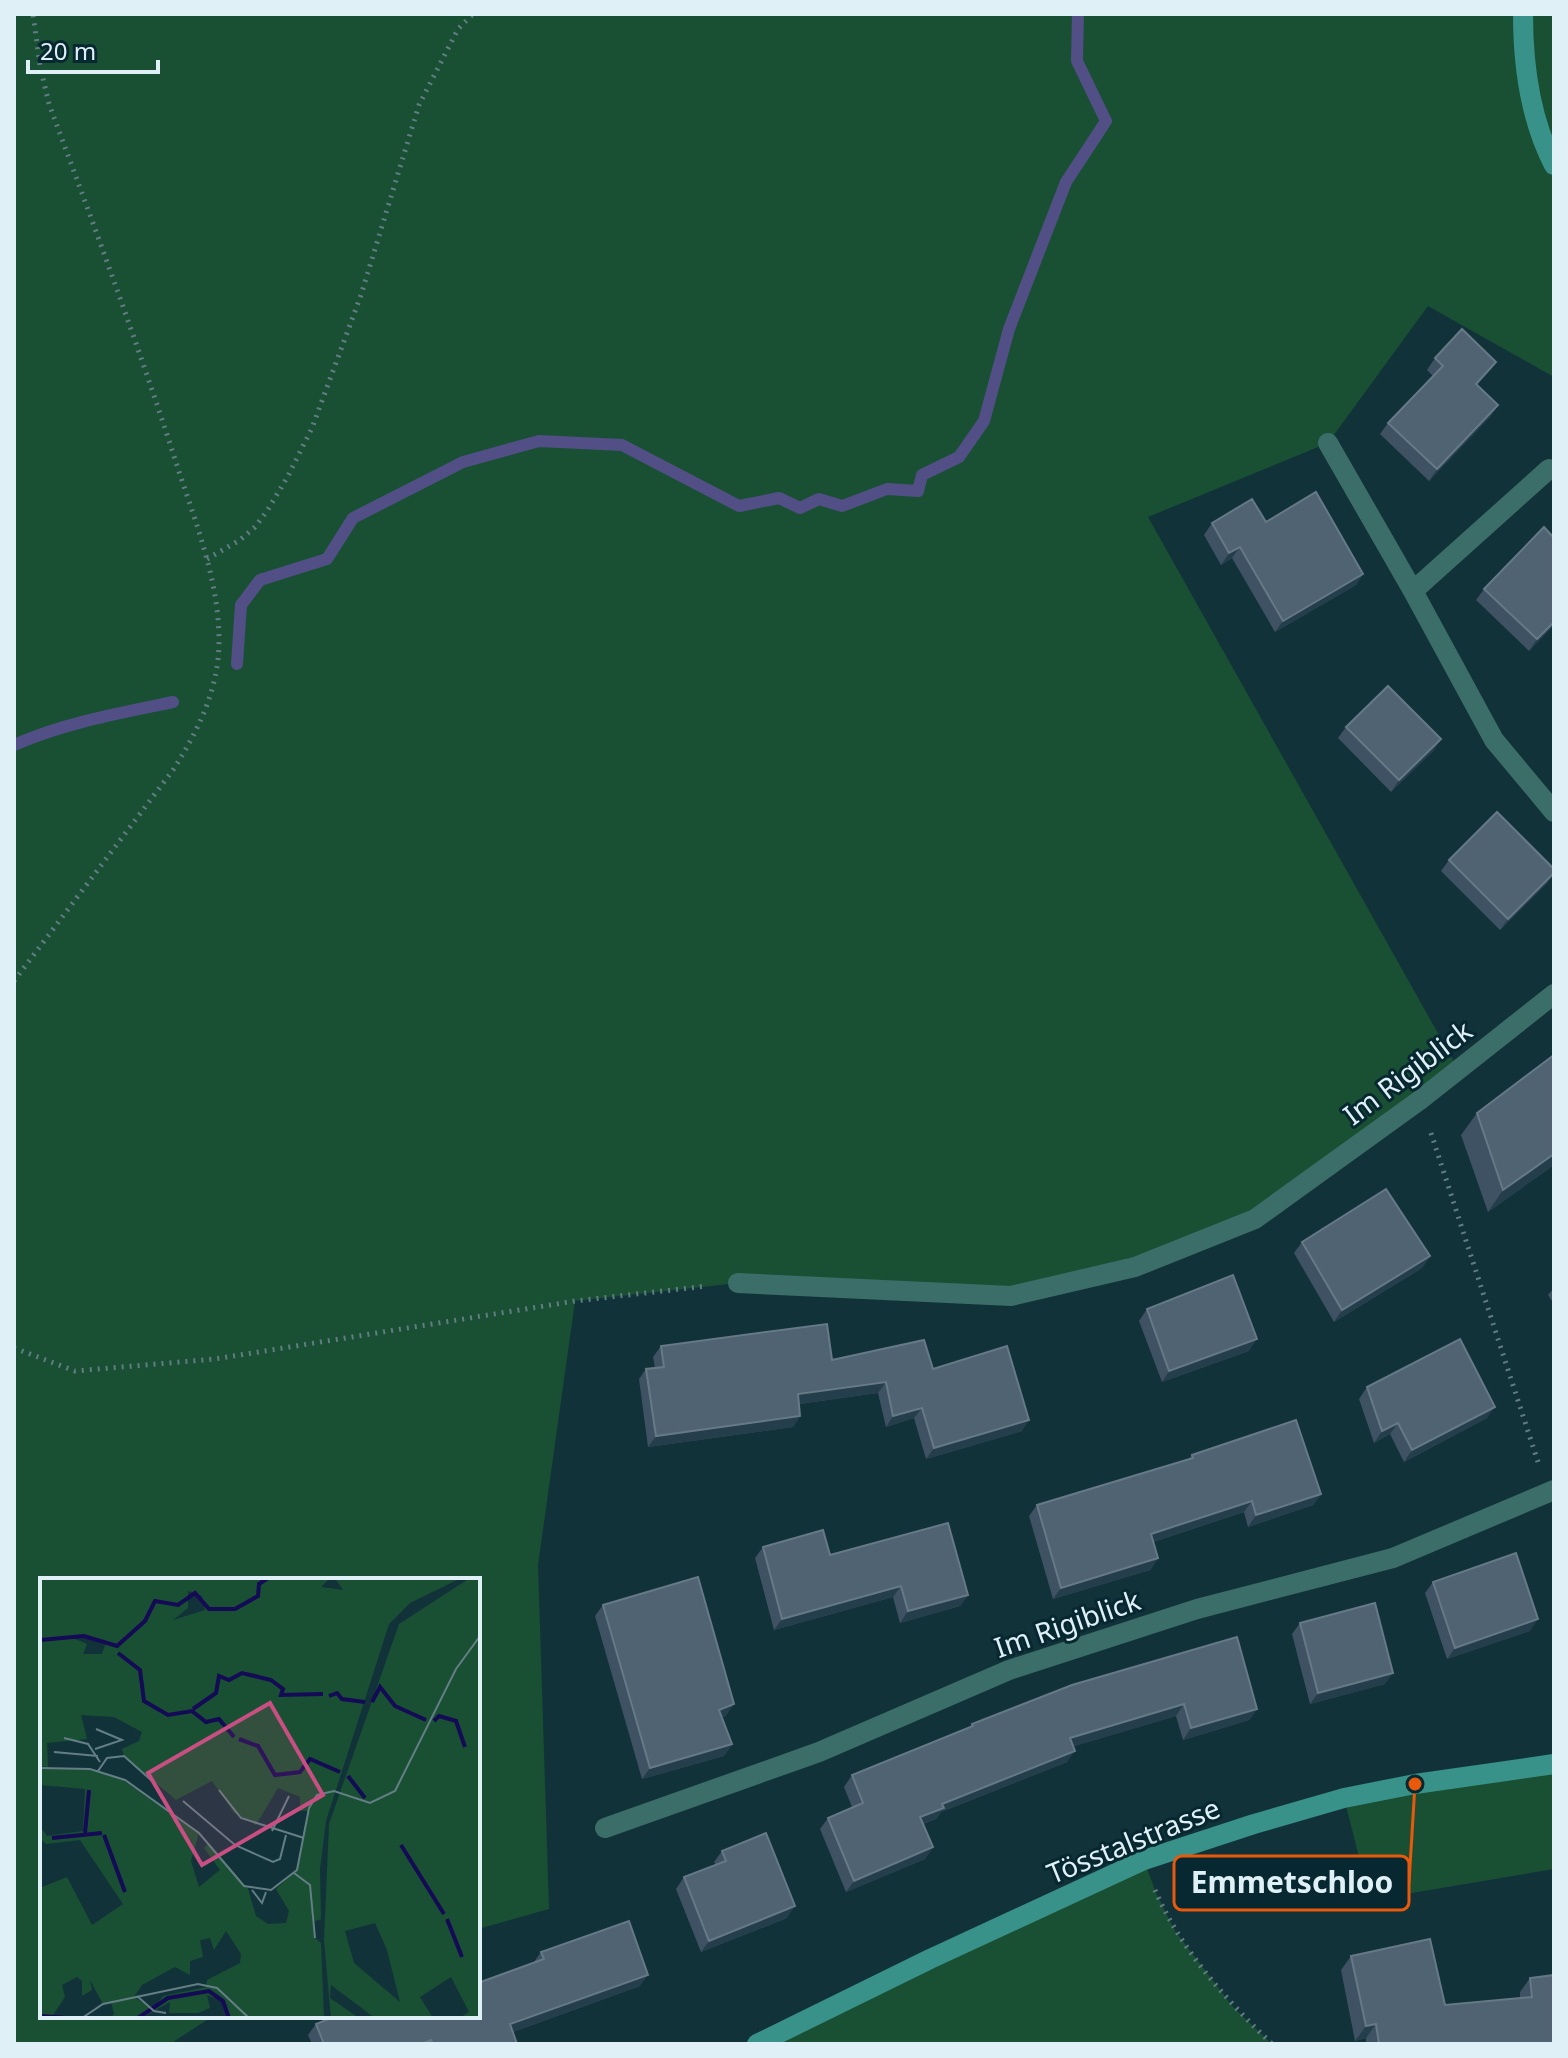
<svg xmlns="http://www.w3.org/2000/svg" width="1568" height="2058" font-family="'Noto Sans',sans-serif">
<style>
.green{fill:#195034}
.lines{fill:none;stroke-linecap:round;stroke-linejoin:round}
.stream{stroke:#514f85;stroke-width:12}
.path{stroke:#617c83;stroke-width:5;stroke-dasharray:2 6;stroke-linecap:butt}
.street{stroke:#3b6e68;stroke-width:20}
.secondary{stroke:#399289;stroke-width:20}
.wall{fill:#3e5263}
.shaded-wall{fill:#253e4c}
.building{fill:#4f6373;stroke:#667987;stroke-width:2}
.labels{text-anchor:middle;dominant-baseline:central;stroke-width:6;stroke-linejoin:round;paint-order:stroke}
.street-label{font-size:28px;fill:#dff1f6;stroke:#072830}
.inset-river{fill:none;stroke:#140a55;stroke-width:4}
.inset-road{fill:none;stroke:#647e85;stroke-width:2}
.view{fill:#c94e82;fill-opacity:0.15;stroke:#c94e82;stroke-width:4}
.inset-edge{fill:none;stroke:#dff1f6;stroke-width:4}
.leader{fill:none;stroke:#e8590c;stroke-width:3}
.callout-dot{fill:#e8590c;stroke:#072830;stroke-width:3}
.callout{fill:#072830;stroke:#e8590c;stroke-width:3}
.callout-label{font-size:30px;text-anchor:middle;font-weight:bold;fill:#dff1f6}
</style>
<rect width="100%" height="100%" fill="#12323a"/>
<path class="green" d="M14,14H1554V377L1428,306L1328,443L1148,517L1458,1069L1255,1219L1011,1296L738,1283L575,1301L538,1565L549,1909L478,1929V1580H42V2016H213L170,2044H14Z
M1554,1764V1869L1370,1900L1344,1798Z
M1144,1860L1156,1893L1175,1931L1233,2007L1272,2044H757Z"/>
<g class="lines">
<path class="stream" d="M237,664L241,605L260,580L327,559L353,518L463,462L539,441L622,445L739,506L779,498L800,508L819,499L842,506L887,489L918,491L922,475L959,457L984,421L1009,329L1066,182L1106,121L1077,61L1078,14
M14,745C64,723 119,713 173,702"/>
<path class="path" d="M207,559L240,540L255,527L267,511L288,476L312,428L361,295L419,105L458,29L473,14
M14,981L173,770C198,731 219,689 219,641C219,576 192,514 173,453C135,336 92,220 49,104L40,66L33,14
M1431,1133L1538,1462
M14,1348L75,1371L215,1359L575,1301L707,1286
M1155,1890C1181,1950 1226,2000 1272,2044"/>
<path class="street" d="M1328,443L1413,591L1494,740L1554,812
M1413,591L1549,469
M738,1283L1011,1296L1135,1267L1255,1219L1420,1100L1554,994
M605,1828L819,1752L1009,1670L1197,1609L1393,1558L1554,1490"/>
<path class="secondary" d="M1523,14C1523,65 1530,119 1554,165
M757,2044L930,1959L1144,1860L1254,1824L1344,1798L1415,1784L1554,1764"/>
</g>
<path class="wall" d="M1435,358L1496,362L1477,385L1498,405L1490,417L1429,481L1380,434L1388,423L1433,376L1427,370Z
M1266,522L1363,574L1356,585L1275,632L1232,558L1221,565L1204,535L1212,523Z
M1554,538V625L1529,651L1476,600L1484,589Z
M1346,727L1441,739L1433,751L1391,792L1338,738Z
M1449,860L1548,882L1500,930L1441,871Z
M1554,1055V1165L1488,1212L1461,1135L1477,1113Z
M1302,1242L1430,1256L1422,1268L1334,1322L1294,1253Z
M1554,1288V1304L1548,1295Z
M1147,1309L1249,1351L1162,1382L1139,1321Z
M661,1346L933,1369L1022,1431L926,1459L914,1418L886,1427L878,1393L799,1404L800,1416L793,1427L648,1447L639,1379L646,1369L655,1368L653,1357Z
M1367,1387L1487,1418L1404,1462L1390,1434L1374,1443L1359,1399Z
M1192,1455L1321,1494L1313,1505L1248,1527L1244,1512L1153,1542L1158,1558L1150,1570L1053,1599L1029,1516L1037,1505L1188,1460Z
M763,1547L830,1555L968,1595L960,1606L900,1623L893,1597L774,1630L755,1558Z
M1433,1582L1530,1631L1447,1659L1425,1593Z
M603,1605L726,1716L722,1717L732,1744L724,1756L642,1779L595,1616Z
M1300,1623L1385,1684L1310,1704L1292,1634Z
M1072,1685L1257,1709L1249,1720L1183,1740L1176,1716L1074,1746L1067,1762L941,1812L936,1819L923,1824L933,1847L925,1859L846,1892L820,1829L828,1818L852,1807L844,1787L852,1775L970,1727L972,1724Z
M722,1851L787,1918L701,1952L676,1889L684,1877L716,1865L714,1862Z
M541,1952L640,1986L513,2032L517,2044H312L308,2035L316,2024L478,2016L534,1962Z
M1351,1956L1445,2005L1520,1998V1992L1530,1978L1554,2044H1366V2038L1355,2041L1341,1970Z"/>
<path class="shaded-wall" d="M1496,362L1488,373L1468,395L1476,384Z
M1498,405L1490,417L1429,481L1437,469Z
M1240,547L1232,558L1221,565L1229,553Z
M1363,574L1356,585L1275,632L1283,621Z
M1554,622V625L1529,651L1537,639Z
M1441,739L1433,751L1391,792L1399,780Z
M1554,873L1548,882L1500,930L1508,919Z
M1554,1154V1165L1488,1212L1503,1190Z
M1430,1256L1422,1268L1334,1322L1342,1310Z
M1257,1339L1249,1351L1162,1382L1169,1371Z
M886,1382L878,1393L790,1405L798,1394Z
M1495,1407L1487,1418L1404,1462L1412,1450Z
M922,1408L914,1418L886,1427L893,1416Z
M800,1416L793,1427L648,1447L656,1436Z
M1029,1420L1022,1431L926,1459L934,1448Z
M1398,1423L1390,1434L1374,1443L1382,1431Z
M1321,1494L1313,1505L1248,1527L1256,1515Z
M1252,1501L1244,1512L1143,1545L1151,1534Z
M1158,1558L1150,1570L1053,1599L1061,1588Z
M901,1586L893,1597L774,1630L782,1619Z
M968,1595L960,1606L900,1623L908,1611Z
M1538,1619L1530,1631L1447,1659L1455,1648Z
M1393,1673L1385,1684L1310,1704L1318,1693Z
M734,1704L726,1716L711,1722L719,1710Z
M1184,1704L1176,1716L1062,1750L1070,1738Z
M1257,1709L1249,1720L1183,1740L1191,1728Z
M732,1744L724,1756L642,1779L650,1768Z
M1075,1751L1067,1762L941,1812L936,1819L912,1828L920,1817L942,1804Z
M933,1847L925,1859L846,1892L854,1881Z
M795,1906L787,1918L701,1952L709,1941Z
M648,1975L640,1986L502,2036L510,2024Z
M1376,2024L1366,2038L1355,2041L1366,2026Z"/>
<path class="building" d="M1462,329L1496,362L1476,384L1498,405L1437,469L1388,423L1443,366L1435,358Z
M1316,492L1363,574L1283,621L1240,547L1229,553L1212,523L1252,499L1266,522Z
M1544,527L1554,538V622L1537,639L1484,589Z
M1388,686L1441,739L1399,780L1346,727Z
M1497,812L1554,869V873L1508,919L1449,860Z
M1554,1055V1154L1503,1190L1477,1113Z
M1386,1189L1430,1256L1342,1310L1302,1242Z
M1233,1275L1257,1339L1169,1371L1147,1309Z
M827,1324L832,1360L924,1340L933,1369L1007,1346L1029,1420L934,1448L922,1408L893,1416L886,1382L798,1394L800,1416L656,1436L646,1369L664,1367L661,1346Z
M1460,1339L1495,1407L1412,1450L1398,1423L1382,1431L1367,1387Z
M1296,1420L1321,1494L1256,1515L1252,1501L1151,1534L1158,1558L1061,1588L1037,1505L1193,1458L1192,1455Z
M948,1523L968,1595L908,1611L901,1586L782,1619L763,1547L823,1530L830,1555Z
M1516,1553L1538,1619L1455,1648L1433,1582Z
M698,1577L734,1704L719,1710L732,1744L650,1768L603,1605Z
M1375,1603L1393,1673L1318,1693L1300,1623Z
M1237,1637L1257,1709L1191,1728L1184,1704L1070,1738L1075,1751L942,1804L944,1808L920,1817L933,1847L854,1881L828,1818L863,1803L852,1775L973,1726L972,1724L1072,1685Z
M766,1833L795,1906L709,1941L684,1877L726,1861L722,1851Z
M629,1921L648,1975L510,2024L517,2044H433L431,2040L422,2044H324L316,2024L336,2016H478V1983L544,1959L541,1952Z
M1430,1939L1445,2005L1532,1997L1530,1978L1554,1975V2044H1379L1376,2024L1366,2026L1351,1956Z"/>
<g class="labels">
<g class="street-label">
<text transform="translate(1407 1072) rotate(-37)">Im Rigiblick</text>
<text transform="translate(1067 1623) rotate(-19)">Im Rigiblick</text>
<text transform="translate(1133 1840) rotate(-22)">Tösstalstrasse</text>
</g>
</g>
<g transform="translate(40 1578)">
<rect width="440" height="440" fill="#12323a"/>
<path d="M0,0H290L281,9L303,12L295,0H421L370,25L349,46L286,243L280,291L281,341L273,344L275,360L281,365L284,440H189L183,423L167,417L170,430L158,435H129L130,424L102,440H70L74,436L71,424L63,426L50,402L52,412L42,418V403L37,399L22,407L25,419L13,437L0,436V310L27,299L52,347L83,326L40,262L6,266L0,260V248L7,258L43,253L45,211L0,207V190H41L78,199L159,255L151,283L159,309L180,292L164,270L169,265L208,311L216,338L228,346L246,345L249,333L236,311L257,292L268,233H260V219L238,210L216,247L194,235L172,203L136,222L84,178L82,171L99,163L102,154L74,139L41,137L47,161L7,165L8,189L0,188ZM148,13L162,18L165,32L133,42L148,30ZM44,56L65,67L62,76H43L47,66L33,60ZM186,353L201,376L200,385L167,402L166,409L123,418L116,427L110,429L94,419L102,407L135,389L150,397V383L163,379L160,362L170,360L174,372ZM430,0H440V440L421,439L429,434L411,399L380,419L393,440H335L291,407L290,420L319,440H291L284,362L289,246L359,46ZM335,345L347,372L360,424L314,385L305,353Z" fill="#195034" fill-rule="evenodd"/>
<path class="inset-river" d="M0,62L44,58L77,68L105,43L115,23L138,27L155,15L169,31H195L218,18L219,6L228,0M78,75L100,92L104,123L128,137L152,133L166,144L179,141L194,159M289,118L297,115L302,121L325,124M332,124L340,109L355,128L386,142M153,131L176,115L179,98L189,102L202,95L231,102L243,111L241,117L283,116M394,143L399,138L416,143L425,169M199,161L218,168L235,197L260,194L270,181L300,194M308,198L325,220M45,255L49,212M64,257L85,314M12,260L62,255M361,267L404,336M407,341L422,379M0,438L27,440M98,440L128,420L169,413L183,423L189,440"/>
<path class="inset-road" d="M24,160L48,166L60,184M55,171L82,162L56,151M14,174L58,178M0,190L50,191L85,202L159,255L204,308L231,312L257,292L269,230L277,217L294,213L330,225L355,213L416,91L440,58M58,193L67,180L84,178L112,203M179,212L201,240L264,260M143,223L195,267L233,284L240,281L246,257M232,253L249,218M254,295L270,307L275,360M212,312L222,325L226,314M97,418L114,433L126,435M42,440L63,426L158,406L177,410L209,440"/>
<path class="view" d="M230,125L283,217L162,287L108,195Z"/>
<rect width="440" height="440" class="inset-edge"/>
</g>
<path class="leader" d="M1415 1784L1409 1883"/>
<circle class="callout-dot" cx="1415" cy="1784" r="8"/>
<rect class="callout" x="1174" y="1856" width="235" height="54" rx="8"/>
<g class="callout-label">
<text x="1292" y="1893">Emmetschloo</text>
</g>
<rect width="1568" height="2058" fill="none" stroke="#dff1f6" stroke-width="32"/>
<path d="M28 60v12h130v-12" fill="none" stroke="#dff1f6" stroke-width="4"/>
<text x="40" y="60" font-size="24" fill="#dff1f6" stroke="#072830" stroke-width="6" paint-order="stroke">20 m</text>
</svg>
